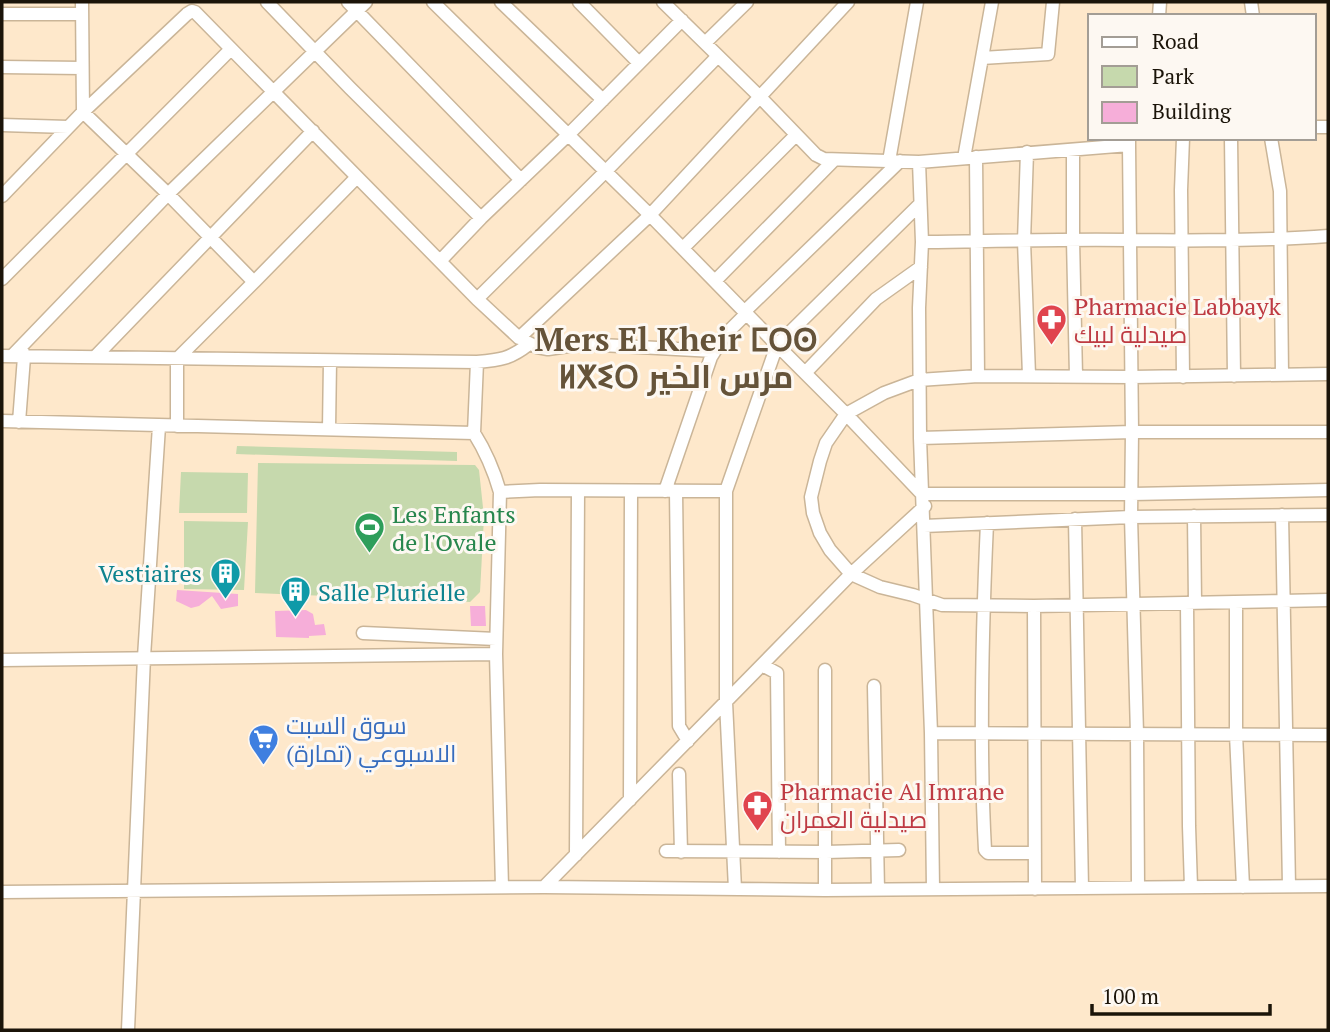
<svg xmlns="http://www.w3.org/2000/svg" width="1330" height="1032" font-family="'PT Serif',Cairo,'Noto Sans Tifinagh',serif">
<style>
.green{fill:#c6d9ad}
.building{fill:#f6aed9}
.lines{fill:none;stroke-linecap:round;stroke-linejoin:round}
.minor-casing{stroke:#cab598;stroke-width:15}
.minor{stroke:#fff;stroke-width:12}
.labels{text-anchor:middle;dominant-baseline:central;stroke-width:6;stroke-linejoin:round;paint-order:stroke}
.health-label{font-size:24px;fill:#be3a42;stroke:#fdf8f2;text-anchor:start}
.leisure-label{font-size:24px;fill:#27864d;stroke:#fdf8f2;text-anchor:start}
.culture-label{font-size:24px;fill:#0d838f;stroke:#fdf8f2;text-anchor:end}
.shop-label{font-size:24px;fill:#366cbe;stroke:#fdf8f2;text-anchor:start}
.district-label{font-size:32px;font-weight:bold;fill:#655339;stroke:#fdf8f2}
</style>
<rect width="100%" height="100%" fill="#fee8cb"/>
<path class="green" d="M237,446L457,452V461L236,454Z
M258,463L475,465L479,470L484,517L480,592L470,602L255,593Z
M181,472L248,473L247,513H179Z
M184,521L248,522L244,590L184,589Z"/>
<path class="building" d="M177,590L238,594V606L221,609L212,596L199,606L191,608L176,601Z
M470,606H485L486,626H471Z
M306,610L313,614L315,625L324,624L326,635L309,636V638L276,637L275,611Z"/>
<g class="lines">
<defs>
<path id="minor" d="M82,2L83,112L168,194L254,282L357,177
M267,2L350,88L481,218
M348,2L521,180
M433,2L650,215L777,345L846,414L922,494H1132L1328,490
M501,2L603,100
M579,2L639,63
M663,2L759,96L816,155L824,159L919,162L1129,145V139
M1251,2L1253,16
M2,14H82
M1159,16L1160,2
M705,43L747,2
M982,58L1048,54L1053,2
M2,67L82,68
M2,125L68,127
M1314,127H1328
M1183,138L1181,190L1183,377
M1231,138L1234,376
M1271,138L1280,191L1282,375
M1129,145L1132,432L1131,517L1137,734L1138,887
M1073,150V240L1076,376
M1027,152L1024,241L1029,375
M976,157L978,376
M964,158L992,2
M889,161L917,2
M919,162L922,242L919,308L920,438L931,733L933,889
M2,196L83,112L187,14L192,11L195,12L477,299L519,338L537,347L548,349L582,344L714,351
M922,242C991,241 1061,239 1130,240C1196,241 1262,241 1328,236
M683,248L796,135
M440,261L481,218L569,134L682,20
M2,279L231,49
M715,281L833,161
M477,299L606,171L718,56
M744,312L900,161
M519,338L650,215L848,2
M2,356L477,362C500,360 510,359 529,344
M12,356L168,194L366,2
M95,357L313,131
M805,373L876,299L921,267
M1328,374L1132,377L978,376L919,380L884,393L846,414L826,443L820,461L811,497L813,513L820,533L830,550L851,574L880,587L913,595L942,605L1034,606L1328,600
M2,421L474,433C486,452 494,471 500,492L496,654L502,887
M19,422L24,357L22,349
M177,426V359L254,282
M329,429L330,361
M474,433L477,362
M920,438L1132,432H1328
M665,491L711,357L724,336L746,314
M676,491L679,726L688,741
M500,492L540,490L726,491
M1282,515L1289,886
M1194,516L1195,603
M1075,519L1082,888
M987,523C982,632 979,742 985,850L988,853H1035
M924,526L1131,517L1328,515
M1236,602V734L1243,887
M1187,604L1189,826L1191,887
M1034,606L1035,889
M363,633L496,639
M2,660L496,654
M762,665L777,673L779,852
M825,670V890
M874,686L878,890
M931,733L1328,735
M679,774L681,852
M630,800L631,491
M666,851L826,852L899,850
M576,855L578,491
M544,887L851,574L925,506
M735,889L726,702V491L777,345L920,204
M2,892L544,887L825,890L1328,886
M128,1030L144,657L159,426"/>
</defs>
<use href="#minor" class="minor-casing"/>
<use href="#minor" class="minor"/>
</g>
<defs>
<symbol id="pharmacy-pin" viewBox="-11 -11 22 30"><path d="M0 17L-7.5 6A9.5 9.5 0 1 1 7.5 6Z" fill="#e0444e" stroke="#fdf8f2"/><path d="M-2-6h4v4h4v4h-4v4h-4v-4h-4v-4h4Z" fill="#fff"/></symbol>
<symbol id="stadium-pin" viewBox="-11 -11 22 30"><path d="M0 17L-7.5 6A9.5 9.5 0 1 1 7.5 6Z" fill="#2e9e5b" stroke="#fdf8f2"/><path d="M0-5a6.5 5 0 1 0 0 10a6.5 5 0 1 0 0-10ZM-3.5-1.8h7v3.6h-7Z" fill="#fff"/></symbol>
<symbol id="building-pin" viewBox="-11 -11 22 30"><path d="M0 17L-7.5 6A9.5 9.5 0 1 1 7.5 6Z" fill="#0f9aa8" stroke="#fdf8f2"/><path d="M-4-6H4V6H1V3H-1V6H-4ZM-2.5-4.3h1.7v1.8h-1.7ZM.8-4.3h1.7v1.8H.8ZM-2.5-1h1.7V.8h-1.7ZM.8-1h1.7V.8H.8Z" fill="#fff"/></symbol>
<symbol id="supermarket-pin" viewBox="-11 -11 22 30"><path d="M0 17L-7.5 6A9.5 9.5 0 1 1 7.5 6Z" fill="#3f7fe0" stroke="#fdf8f2"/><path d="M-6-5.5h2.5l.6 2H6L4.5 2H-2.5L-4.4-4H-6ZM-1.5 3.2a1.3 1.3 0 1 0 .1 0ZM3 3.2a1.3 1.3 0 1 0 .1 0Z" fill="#fff"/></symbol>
</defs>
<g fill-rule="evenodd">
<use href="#pharmacy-pin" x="1034" y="302" width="35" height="47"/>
<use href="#stadium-pin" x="352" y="510" width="35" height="47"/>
<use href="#building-pin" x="208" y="556" width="35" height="47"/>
<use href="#building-pin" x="278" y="574" width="35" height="47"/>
<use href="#supermarket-pin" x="246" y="722" width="35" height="47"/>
<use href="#pharmacy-pin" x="740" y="788" width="35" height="47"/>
</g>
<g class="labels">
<g class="health-label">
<text x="1074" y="306">Pharmacie Labbayk<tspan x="1074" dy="28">صيدلية لبيك</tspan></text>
<text x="780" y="791">Pharmacie Al Imrane<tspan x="780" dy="28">صيدلية العمران</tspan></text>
</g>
<g class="leisure-label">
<text x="392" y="514">Les Enfants<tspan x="392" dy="28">de l'Ovale</tspan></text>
</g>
<g class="culture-label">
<text x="202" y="573">Vestiaires</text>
<text x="318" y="592" text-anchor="start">Salle Plurielle</text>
</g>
<g class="shop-label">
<text x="286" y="725">سوق السبت<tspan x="286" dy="28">الاسبوعي (تمارة)</tspan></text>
</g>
<g class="district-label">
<text x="676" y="339">Mers El Kheir ⵎⵔⵙ<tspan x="676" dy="37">ⵍⵅⵉⵔ مرس الخير</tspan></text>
</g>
</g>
<rect width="1330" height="1032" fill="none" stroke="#1b1409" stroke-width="7"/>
<rect x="1088" y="14" width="228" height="126" fill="#fdf8f2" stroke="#a39d95" stroke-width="2"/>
<rect x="1102" y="37" width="35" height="10" fill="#ffffff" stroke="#a39d95" stroke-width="2"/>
<text x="1152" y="49" font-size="21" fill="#1b1409">Road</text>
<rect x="1102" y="66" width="35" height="21" fill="#c6d9ad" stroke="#a39d95" stroke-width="2"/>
<text x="1152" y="84" font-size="21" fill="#1b1409">Park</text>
<rect x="1102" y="102" width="35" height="21" fill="#f6aed9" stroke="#a39d95" stroke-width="2"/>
<text x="1152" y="119" font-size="21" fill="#1b1409">Building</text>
<path d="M1092 1004v10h178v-10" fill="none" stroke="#1b1409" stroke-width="3.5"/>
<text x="1102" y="1004" font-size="21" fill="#1b1409" stroke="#fdf8f2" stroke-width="5" paint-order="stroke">100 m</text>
</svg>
